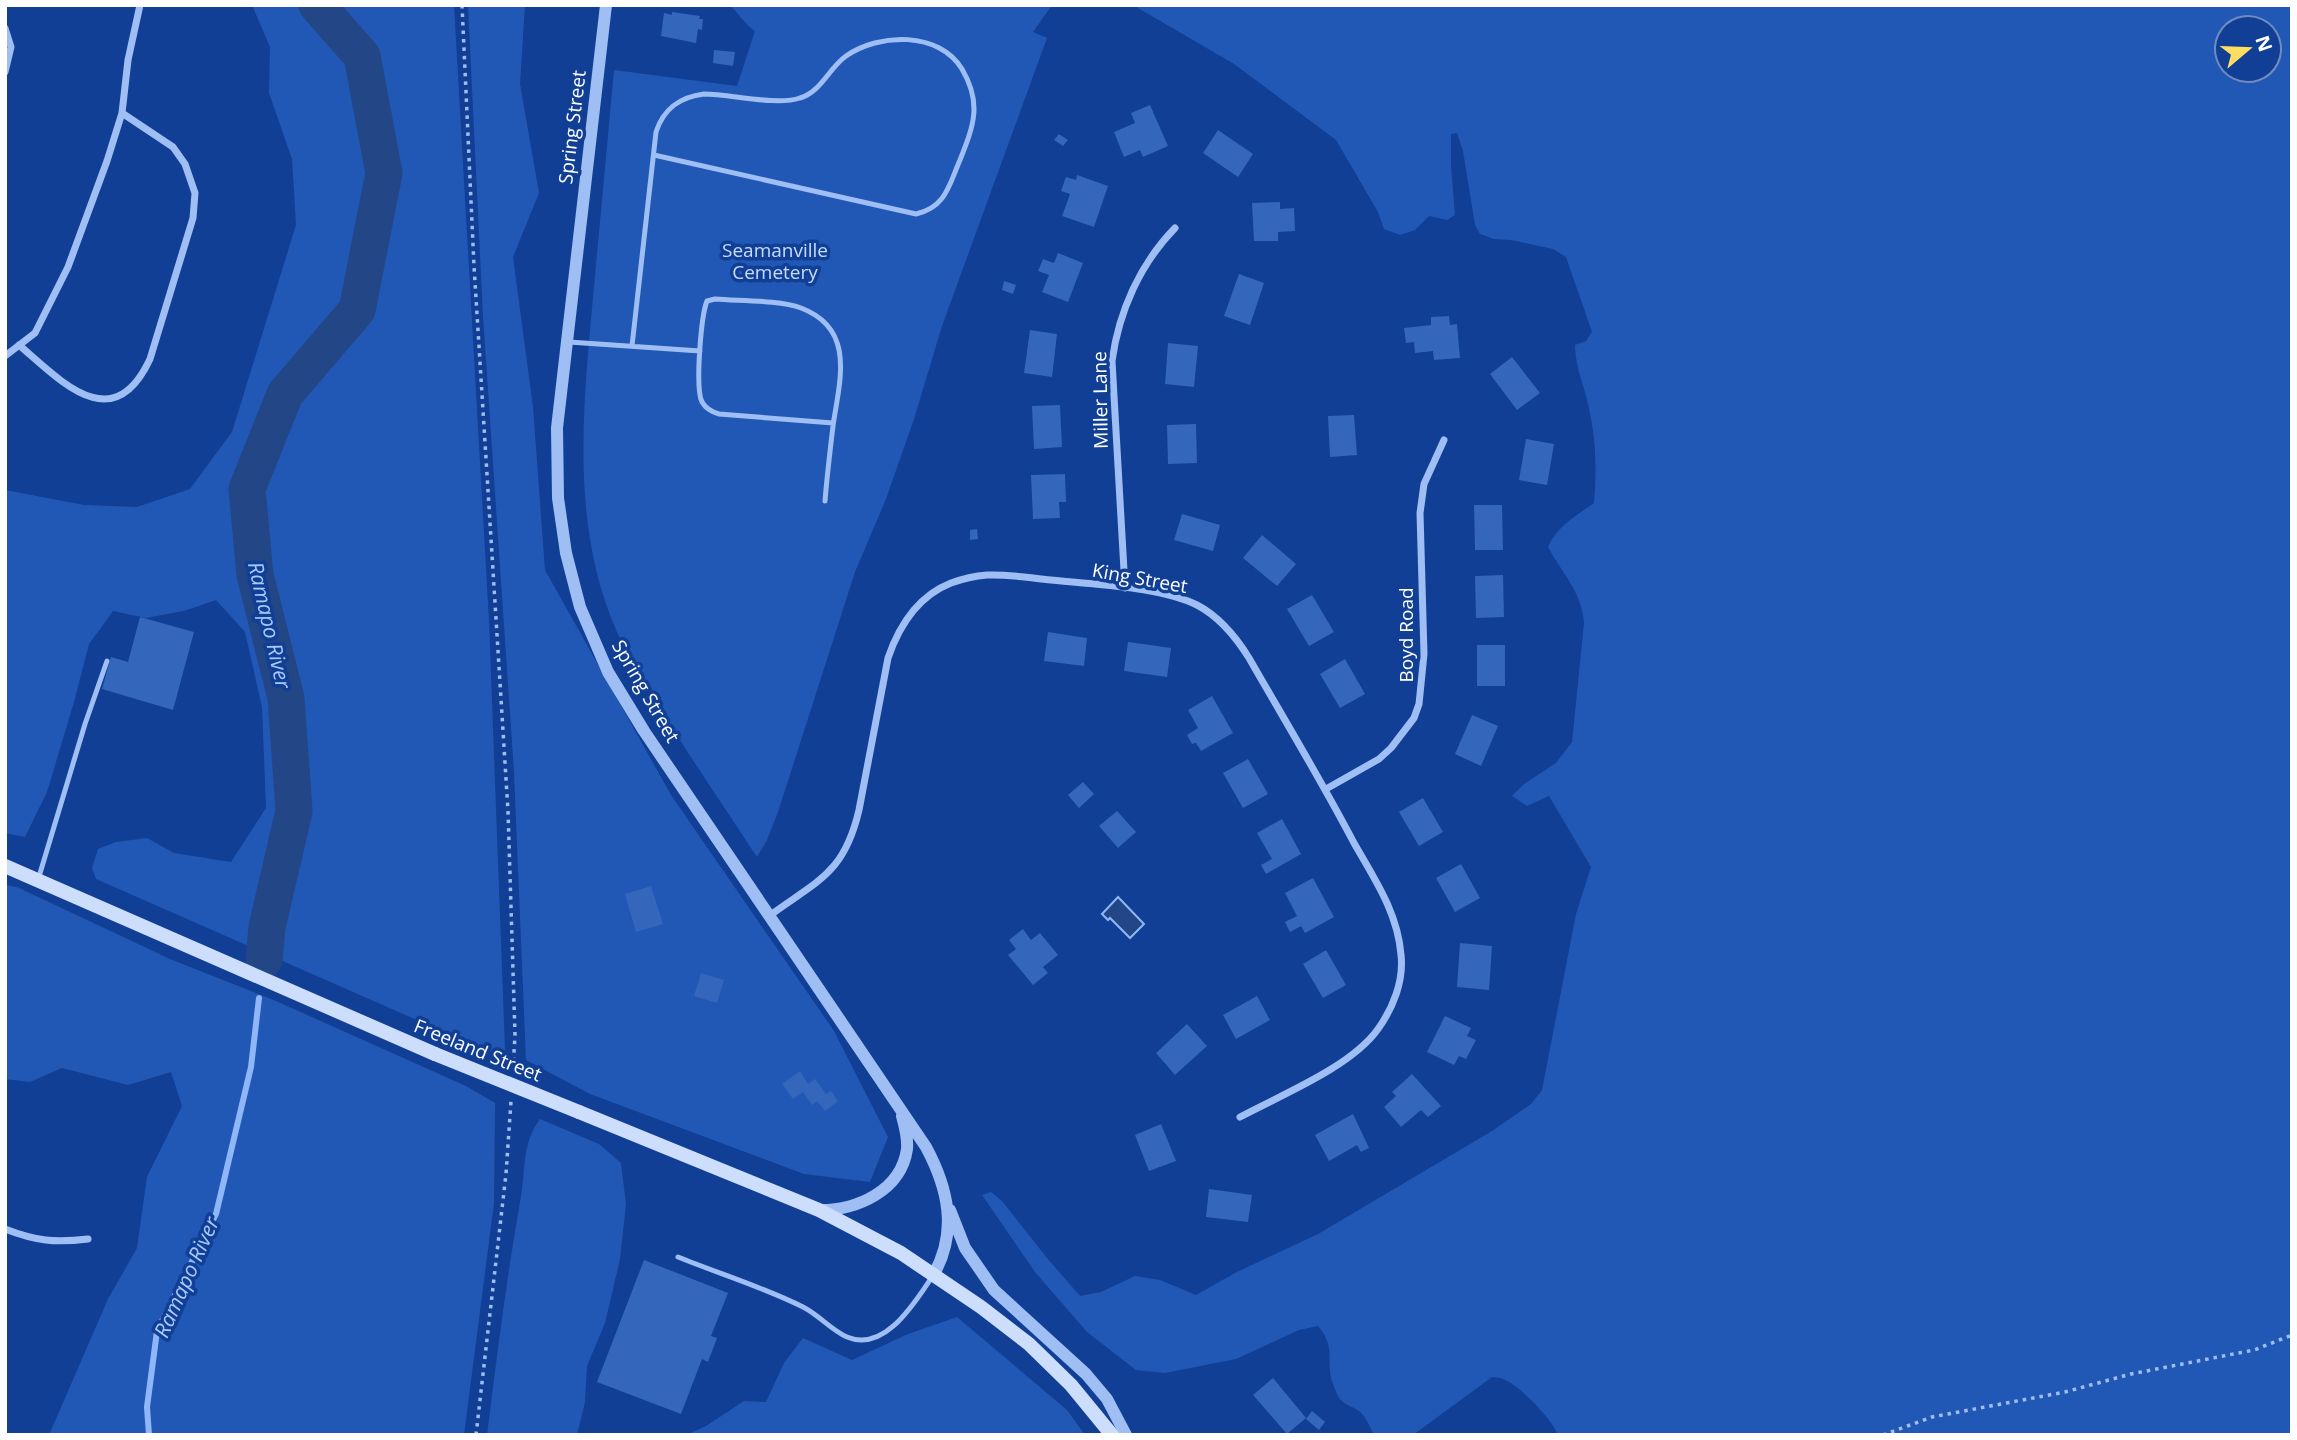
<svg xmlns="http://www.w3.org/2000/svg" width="2297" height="1440" font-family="'Open Sans',sans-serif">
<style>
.green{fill:#2258b5;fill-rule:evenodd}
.water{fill:#234687;stroke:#8fb7f8;stroke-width:2}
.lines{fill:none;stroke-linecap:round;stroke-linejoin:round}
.stream{stroke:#8fb7f8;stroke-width:6}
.river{stroke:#234687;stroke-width:37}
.building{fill:#3466bc}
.path{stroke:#9ebef4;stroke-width:3.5;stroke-dasharray:3.5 5;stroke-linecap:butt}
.service{stroke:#9ebef4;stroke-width:5}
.minor{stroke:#9ebef4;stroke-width:7}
.tertiary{stroke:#9ebef4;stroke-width:12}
.secondary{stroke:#cddefd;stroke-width:14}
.secondary-bridge{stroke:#cddefd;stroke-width:14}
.labels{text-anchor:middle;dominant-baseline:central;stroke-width:7;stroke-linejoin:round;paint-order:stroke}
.street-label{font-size:19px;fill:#fff;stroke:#103f95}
.park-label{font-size:19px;fill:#c6dbfe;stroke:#103f95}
.water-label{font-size:21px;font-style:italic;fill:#aac9fb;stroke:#103f95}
</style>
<rect width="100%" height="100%" fill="#103f95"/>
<path class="green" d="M252,5H454L489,621L505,1050L492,1053L96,879L92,868L98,849L116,842L147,838L174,853L231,862L266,808L262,707L245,632L216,600L184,611L146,618L113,611L89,644L74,702L47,792L25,837L5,833V490L84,505L137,507L190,489L232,432L296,225L292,159L269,93L270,47Z
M468,5H525L520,84L539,193L513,257L533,407L545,570L671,795L834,1031L888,1137L870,1182L804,1174L590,1094L526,1060L514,772L483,316Z
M729,5H1052L1033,32L1047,38L942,326L914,419L886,499L855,572L778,812L767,840L757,857C726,810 694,763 664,715C647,688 630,661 617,632C570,525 583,410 593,297C600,222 607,146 614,70L737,86L755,31C743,23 739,13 729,5Z
M1133,5H2292V1435H1558C1553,1420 1518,1384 1503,1379C1500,1377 1496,1378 1492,1377L1413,1435H1374C1370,1428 1366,1416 1359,1411C1343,1401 1341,1406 1333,1384C1325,1362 1337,1348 1318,1326L1299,1330L1236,1359L1165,1373L1136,1370L1087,1332L1035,1272L982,1195L991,1192L1002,1201L1047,1258L1080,1296L1101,1292L1135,1276L1160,1280L1196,1295L1235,1273L1318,1234L1492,1131L1531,1104L1542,1090L1576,914L1591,867L1549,796L1527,806L1512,796L1524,784L1556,763L1572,742L1584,623C1582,592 1562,573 1548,547C1557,526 1576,516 1594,503C1597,468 1596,438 1588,404C1583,381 1576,370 1575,345L1586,341L1592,332L1566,257L1553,249L1511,240L1494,239L1480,234L1475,225L1463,151L1457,133L1451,134V165L1455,215L1447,220L1429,216L1415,230L1400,235L1384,229L1378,212L1336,140L1234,64ZM2269,28V70H2227V28Z
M5,885L17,887L170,959L276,1001L466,1086L495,1103L494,1203L464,1435H49L108,1299L137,1248L147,1177L182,1106L171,1072L128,1085L62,1068L30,1082L5,1079Z
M540,1119L599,1144L621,1163L626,1204L620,1259L605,1323L587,1366L585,1402L577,1435H487C497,1355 507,1275 521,1196C526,1167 522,1143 540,1119Z
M957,1317L1067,1410L1085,1435H686L706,1426L744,1401L766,1402L784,1363L803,1338L852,1360L908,1334Z"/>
<path class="water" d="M1118,897L1144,924L1130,938L1110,918L1108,920L1102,914Z"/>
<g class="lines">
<path class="stream" d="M149,1435L147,1407L157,1331L216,1214L251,1067L259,998"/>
<path class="river" d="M264,960L267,927L294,811L286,698L255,575L247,489L285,394L357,310L384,173L362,56L317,5"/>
</g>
<path class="building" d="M672,12L700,16L699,19H703L702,30L698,29L696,43L661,36L664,13L672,15Z
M714,50L735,52L733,66L713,63Z
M1150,105L1168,146L1143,157L1140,150L1124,157L1114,132L1135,123L1131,113Z
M1218,130L1253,154L1238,177L1203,153Z
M1059,134L1068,140L1063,146L1054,140Z
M1077,175L1108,186L1094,227L1062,216L1070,194L1061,191L1066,177L1076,180Z
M1280,202V209L1294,208L1295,231L1278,232V241H1254L1252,203Z
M1058,253L1083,263L1068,302L1042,292L1049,275L1038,271L1043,259L1054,263Z
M1239,274L1264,283L1250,325L1224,316Z
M1004,281L1016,285L1013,294L1002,290Z
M1449,316L1450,325L1457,324L1460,358L1434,360L1433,351L1415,353L1414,342L1406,343L1404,328L1431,325V317Z
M1030,330L1057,334L1052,377L1024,373Z
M1168,343L1198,346L1194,387L1165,384Z
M1512,357L1540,393L1517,410L1490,374Z
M1060,405L1062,447L1034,449L1032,406Z
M1354,415L1357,455L1330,457L1328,416Z
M1196,424L1197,463L1168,464L1167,425Z
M1526,439L1554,444L1547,485L1519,480Z
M1065,474L1066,502H1059L1060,518L1033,519L1031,475Z
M1474,505H1502L1503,550H1475Z
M1182,514L1220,525L1213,551L1174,540Z
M977,529L978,539L970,540V530Z
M1262,535L1296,564L1277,586L1243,558Z
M1503,575L1504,617L1476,618L1475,576Z
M1312,595L1334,632L1309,646L1287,609Z
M140,617L194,632L173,710L102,689L111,657L128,662Z
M1048,632L1087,638L1084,666L1044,661Z
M1128,642L1171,648L1167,677L1124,671Z
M1477,645H1505V686H1477Z
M1345,659L1365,694L1340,708L1320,674Z
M1212,696L1233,733L1201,751L1196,743L1192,744L1187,735L1198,728L1188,710Z
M1472,715L1498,726L1481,766L1455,754Z
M1248,759L1268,794L1243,808L1223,773Z
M1083,782L1094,794L1079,808L1068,795Z
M1423,798L1443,832L1419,846L1399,812Z
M1117,811L1136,832L1118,848L1099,826Z
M1282,819L1301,854L1266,874L1261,865L1272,859L1257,833Z
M1461,864L1480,898L1455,912L1436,878Z
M1313,878L1334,917L1305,933L1301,926L1290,932L1285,922L1297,916L1285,893Z
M651,886L663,924L636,932L625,894Z
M1023,929L1031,940L1040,933L1058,955L1043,967L1048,973L1033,985L1008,955L1016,949L1009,940Z
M1460,943L1492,946L1489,990L1457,987Z
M1326,950L1346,985L1323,998L1303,964Z
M701,973L724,980L717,1003L694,996Z
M1257,996L1270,1020L1236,1039L1223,1015Z
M1445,1016L1471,1028L1467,1036L1476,1040L1466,1059L1459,1056L1454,1065L1427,1052Z
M1187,1024L1207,1046L1175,1075L1156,1053Z
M800,1071L808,1084L815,1079L826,1094L831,1091L838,1101L825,1111L817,1101L812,1105L803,1092L793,1099L782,1084Z
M1412,1074L1441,1106L1428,1117L1421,1110L1401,1127L1384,1107L1396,1096L1392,1092Z
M1353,1114L1369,1148L1361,1152L1357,1145L1329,1161L1315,1135Z
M1161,1124L1176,1161L1149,1171L1135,1135Z
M1209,1189L1252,1195L1248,1222L1206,1217Z
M644,1260L728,1293L711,1336L717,1338L708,1362L702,1359L681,1414L597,1382Z
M1273,1378L1306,1418L1287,1434L1253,1395Z
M1312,1411L1325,1422L1319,1430L1306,1419Z"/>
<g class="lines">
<path class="path" d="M462,5L474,266L508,811L515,1035L513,1069
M476,1435L506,1174L511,1101
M1883,1435L1932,1417L2065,1392L2131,1374L2254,1350L2292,1335"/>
<path class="service" d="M569,342L700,351
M632,346L656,132C664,108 680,97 704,94C731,94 776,106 800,98C821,92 829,68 846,56C879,33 939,31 962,69C982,103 974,125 960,160C949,185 946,207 916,214L654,155
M825,501C827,476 830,451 833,426C839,383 857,329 801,308C780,300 739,301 715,299L707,301C701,316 695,388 702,402C706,409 712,412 719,414L833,423
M38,880L85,724L107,661
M678,1257C720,1274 763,1287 803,1307C819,1315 831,1330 847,1337C885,1353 915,1302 932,1277"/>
<path class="minor" d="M5,28L11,47L5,72
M19,345C62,382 113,438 150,359L193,218L195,193L185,164L173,147L122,113
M5,356L35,333L68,267L107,161L122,113L128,60L140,5
M1125,588L1112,361C1119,311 1140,264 1175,228
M1326,789L1379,759L1391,748L1414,718L1419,704L1424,654L1420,513L1424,484L1444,440
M769,916C818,880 844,874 859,810L888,658C899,626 918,596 951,583C962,579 975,576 987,575C1008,574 1030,578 1051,580C1094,585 1159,586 1197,605C1220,617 1236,637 1249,658C1284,719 1321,780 1354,843C1374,878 1398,913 1401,955C1404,981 1393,1008 1378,1029C1351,1067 1281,1095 1240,1117
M5,1229C36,1241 55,1243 88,1239"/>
<path class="tertiary" d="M606,5L557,428L558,498L566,553L580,607L608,672L644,731L926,1147C948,1188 958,1231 934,1274
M820,1210C857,1210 901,1191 907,1149C908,1138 905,1127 902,1116
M950,1210L965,1248L994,1290L1086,1374L1107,1399L1126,1435"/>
<path class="secondary" d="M5,866L435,1054
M579,1112L819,1210L901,1253L981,1307L1029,1344L1071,1385L1112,1435"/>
<path class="secondary-bridge" d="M435,1054L579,1112"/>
</g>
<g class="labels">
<g class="street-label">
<text transform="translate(572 127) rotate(-83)">Spring Street</text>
<text transform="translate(1100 400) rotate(-91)">Miller Lane</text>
<text transform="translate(1140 578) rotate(10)">King Street</text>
<text transform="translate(1406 635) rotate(-90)">Boyd Road</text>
<text transform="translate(646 691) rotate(60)">Spring Street</text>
<text transform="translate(478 1050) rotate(22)">Freeland Street</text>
</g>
<g class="park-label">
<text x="775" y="250">Seamanville<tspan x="775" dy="22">Cemetery</tspan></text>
</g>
<g class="water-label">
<text transform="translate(270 625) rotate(77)">Ramapo River</text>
<text transform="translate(186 1277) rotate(-66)">Ramapo River</text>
</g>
</g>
<rect width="2297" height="1440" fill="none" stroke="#ffffff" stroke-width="14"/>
<g transform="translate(2248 49) rotate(71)"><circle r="33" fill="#103f95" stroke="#708cbf" stroke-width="2"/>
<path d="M0-5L12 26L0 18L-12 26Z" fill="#ffde61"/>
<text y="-10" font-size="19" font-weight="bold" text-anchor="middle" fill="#ffffff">N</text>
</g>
</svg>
